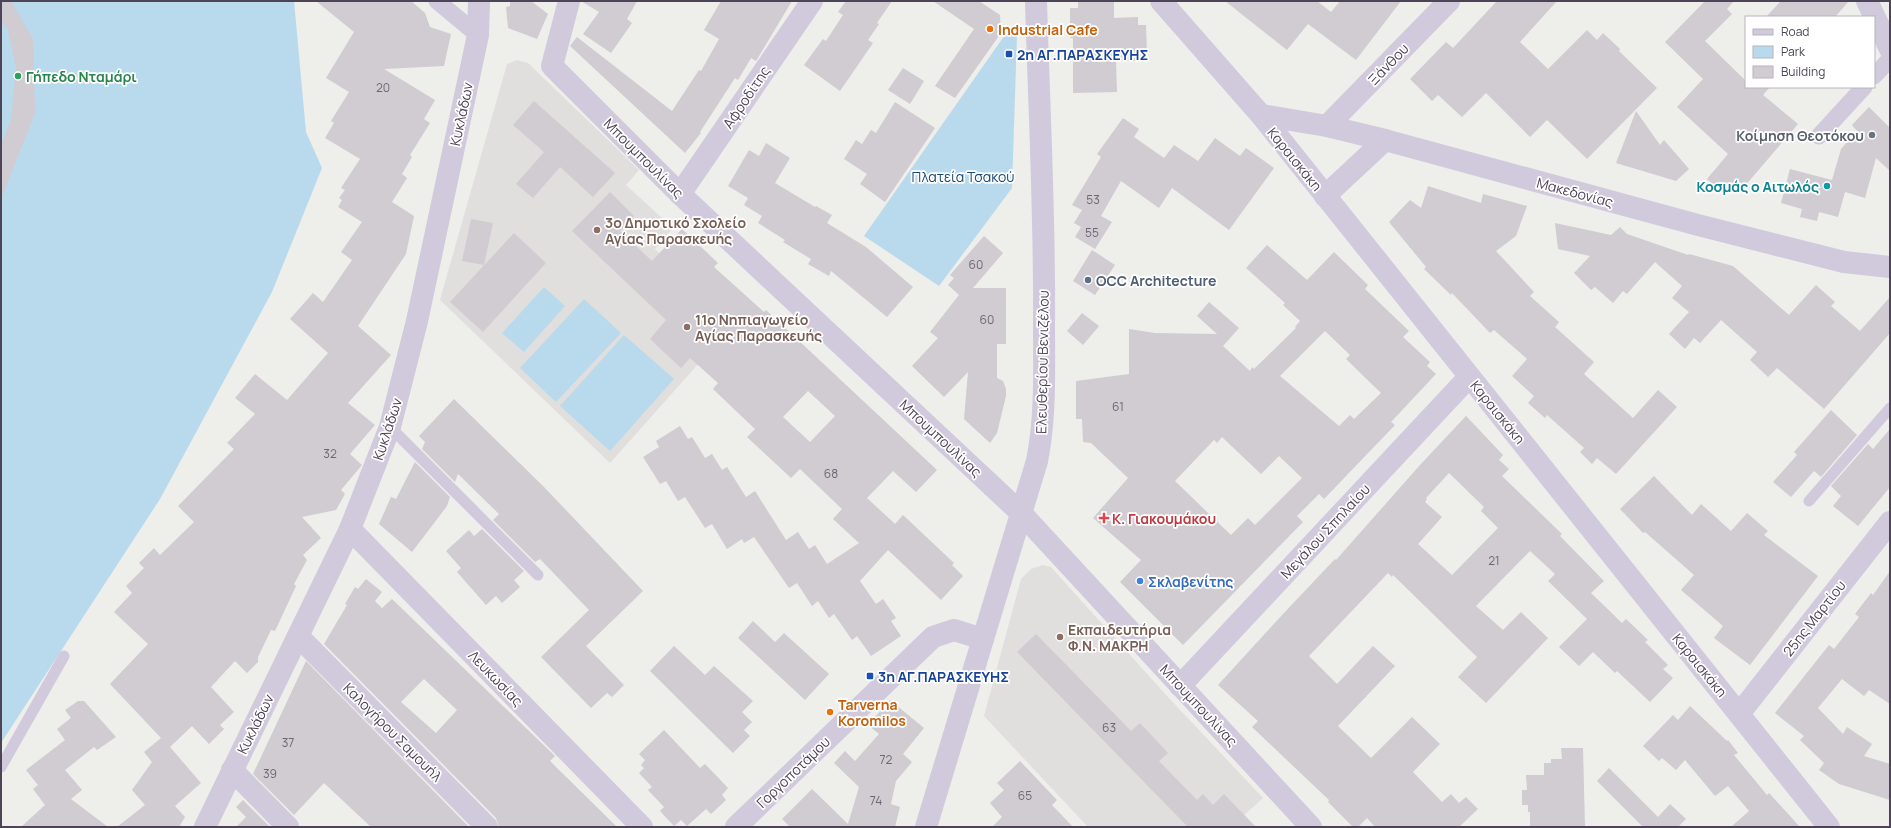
<svg xmlns="http://www.w3.org/2000/svg" width="1891" height="828" font-family="Manrope,sans-serif">
<style>
.education{fill:#e0dfdd}
.green{fill:#b9daec}
.building{fill:#d1cbd2;fill-rule:evenodd}
.lines{fill:none;stroke-linecap:round;stroke-linejoin:round}
.service{stroke:#d1c9dc;stroke-width:11}
.pedestrian{stroke:#d1c9dc;stroke-width:17}
.minor{stroke:#d1c9dc;stroke-width:22}
.tertiary{stroke:#d1c9dc;stroke-width:22}
.food-dot{fill:#e8710a;stroke:#fff;stroke-width:1.5}
.transit-dot{fill:#1a4fb4;stroke:#fff;stroke-width:1.5}
.leisure-dot{fill:#2e9e5b;stroke:#fff;stroke-width:1.5}
.worship-dot{fill:#6b7280;stroke:#fff;stroke-width:1.5}
.culture-dot{fill:#0f9aa8;stroke:#fff;stroke-width:1.5}
.education-dot{fill:#8d6e63;stroke:#fff;stroke-width:1.5}
.service-dot{fill:#5c6f8a;stroke:#fff;stroke-width:1.5}
.health-dot{fill:#e0444e;stroke:#fff;stroke-width:1.5}
.shop-dot{fill:#3f7fe0;stroke:#fff;stroke-width:1.5}
.labels{text-anchor:middle;dominant-baseline:central;stroke-width:3.5;stroke-linejoin:round;paint-order:stroke}
.number-label{font-size:12px;fill:#6e6676}
.food-label{font-size:14px;font-weight:bold;fill:#c56008;stroke:#fff;text-anchor:start}
.transit-label{font-size:14px;font-weight:bold;fill:#164399;stroke:#fff;text-anchor:start}
.street-label{font-size:14px;fill:#4d4458;stroke:#fff}
.leisure-label{font-size:14px;font-weight:bold;fill:#27864d;stroke:#fff;text-anchor:start}
.worship-label{font-size:14px;font-weight:bold;fill:#5b616d;stroke:#fff;text-anchor:end}
.park-label{font-size:14px;fill:#184976;stroke:#fff}
.culture-label{font-size:14px;font-weight:bold;fill:#0d838f;stroke:#fff;text-anchor:end}
.education-label{font-size:14px;font-weight:bold;fill:#785e54;stroke:#fff;text-anchor:start}
.service-label{font-size:14px;font-weight:bold;fill:#4e5e75;stroke:#fff;text-anchor:start}
.health-label{font-size:14px;font-weight:bold;fill:#be3a42;stroke:#fff;text-anchor:start}
.shop-label{font-size:14px;font-weight:bold;fill:#366cbe;stroke:#fff;text-anchor:start}
</style>
<rect width="100%" height="100%" fill="#eeeeeb"/>
<g class="education">
<path d="M517 60 528 63 639 170 626 185 673 228 655 249 733 325 610 463 440 300 507 64Z"/>
<path d="M1043 565 1051 567 1167 696 1263 798 1231 827H1088L984 716 1021 579 1031 569Z"/>
</g>
<g class="green">
<path d="M1 1H294L306 132 322 168 272 292 160 499 1 743Z"/>
<path d="M1013 31 1017 35 1012 188 939 286 864 236 1007 32Z"/>
<path d="M544 287 565 306 524 352 502 333Z"/>
<path d="M584 299 621 333 556 402 520 368Z"/>
<path d="M624 335 674 379 610 451 560 406Z"/>
</g>
<g class="building">
<path d="M1 1H11L33 39 35 113 2 196 1 145 11 120 16 68 8 30 1 20Z"/>
<path d="M316 1H411L425 13 430 27 451 34 444 66 384 69 435 100 424 119 430 123 410 155 412 157 402 174 407 178 392 202 414 216 406 254 358 326 391 355 348 403 375 425 350 454 362 465 341 490 345 494 336 510 302 517 321 538 303 555 307 560 294 584 296 586 275 631 271 630 258 657V662L247 673 235 661 211 687 234 712 220 725 224 729 209 744 192 726 170 747 201 783 175 806 185 817 179 827H117L145 805 132 790 152 762 144 752 161 738 110 684 148 644 114 612 132 593 126 586 144 568 139 563 154 548 160 555 194 522 178 506 234 449 227 443 255 414 235 398 255 374 287 400 328 353 290 319 313 293 323 302 352 260 341 252 362 222 338 207 342 200 339 198 345 190 341 188 360 159 325 138 334 123 331 121 349 92 326 78 354 32Z"/>
<path d="M510 1H531L548 14 537 39 508 28 506 7 510 6Z"/>
<path d="M581 1H637L627 19 632 23 611 53 583 34 599 12Z"/>
<path d="M721 1H792L756 61 751 58 738 80 735 78 700 132 701 133 685 153 570 46 577 37 672 111 699 70 701 71 719 39 704 30Z"/>
<path d="M846 1H892L877 23 879 24 868 40 873 43 840 91 804 65 823 39 826 41 843 15 838 12Z"/>
<path d="M933 1H979L1000 15 1001 33 955 98 935 86 974 29Z"/>
<path d="M1078 1H1114V18L1138 17V25H1146L1147 53 1138 54V61H1116L1117 92 1073 93V38H1070V8H1078Z"/>
<path d="M1225 1H1317L1331 12 1340 1H1401L1356 60 1308 24 1287 50Z"/>
<path d="M1497 1H1557L1520 42 1548 69 1587 30 1597 40 1603 33 1620 49 1619 51 1657 88 1587 159 1547 120 1530 137 1486 93 1462 117 1438 95 1432 101 1410 79 1446 42 1453 48Z"/>
<path d="M1705 1H1734L1727 9 1732 14 1705 41 1746 81V87H1770L1763 95 1798 124 1738 194 1718 190 1707 179 1728 154 1677 107 1703 79 1665 42Z"/>
<path d="M1781 1H1849L1835 17H1766Z"/>
<path d="M903 68 924 81 910 104 888 90Z"/>
<path d="M534 101 615 173 593 197 560 167 533 198 516 184 544 152 513 125Z"/>
<path d="M895 102 935 128 885 202 860 184 867 174 844 159 856 140 862 144 871 130 876 133Z"/>
<path d="M1869 107 1890 128V171L1876 158 1865 198 1845 192 1838 217 1819 212 1817 221 1800 217 1802 209 1781 203 1790 169 1832 180 1841 149 1857 131 1852 125Z"/>
<path d="M1636 111 1660 145 1664 140 1689 169 1676 181 1616 163Z"/>
<path d="M1123 118 1139 129 1134 137 1164 158 1174 145 1198 161 1215 138 1240 156 1246 148 1274 168 1229 230 1172 188 1159 208 1121 181 1101 216 1112 222 1095 249 1075 237 1081 227 1074 223 1082 210 1072 205 1101 157 1097 154Z"/>
<path d="M766 143 790 158 775 183 815 207 816 206 832 215 827 223 866 247 913 287 887 317 831 271 829 276 808 264 811 259 783 242 785 240 758 223 762 216 744 205 748 198 728 186 749 150 759 156Z"/>
<path d="M1428 186 1481 203 1483 194 1527 206 1516 236 1496 251 1534 292 1530 296 1559 322 1555 327 1594 362 1584 374 1633 418 1658 390 1677 407 1616 474 1597 458 1592 464 1580 452 1584 448 1547 415 1545 418 1528 403 1534 396 1512 376 1527 359 1494 330 1490 333 1452 293 1451 295 1424 269 1426 267 1389 222 1410 200 1421 208Z"/>
<path d="M610 192 634 216 620 231 652 261 682 229 718 263 714 267 764 312 766 310 937 470 916 492 893 471 867 498 895 524 903 515 954 563 952 565 963 576 941 600 888 550 860 581 876 604 883 599 896 618 891 621 901 636 871 656 857 636 852 640 834 614 829 618 818 601 812 606 797 583 789 588 754 537 744 543 742 539 727 549 712 524 705 528 685 497 678 501 666 481 660 484 643 457 659 447 656 441 680 426 688 439 692 437 705 458 712 454 722 470 727 467 746 497 755 491 786 540 798 532 809 549 815 545 827 564 859 543 833 519 842 509 800 469 791 478 747 437 755 429 713 389 718 383 690 358 681 368 650 339 666 320 572 231ZM808 391 835 416 810 442 783 417Z"/>
<path d="M471 219 493 223 484 265 462 261Z"/>
<path d="M1555 223 1611 235 1620 227 1627 234 1688 255 1689 254 1733 266 1789 315 1816 285 1835 302 1831 306 1860 331 1890 297V333L1824 409 1777 368 1768 377 1750 360 1757 352 1721 320 1700 343 1694 338 1685 349 1669 334 1689 312 1672 298 1682 286 1655 262 1627 294 1623 291 1613 303 1595 287 1591 290 1574 273 1590 256 1558 249Z"/>
<path d="M514 233 546 263 483 332 450 302Z"/>
<path d="M984 236 1003 253 973 288H1006V344H997V378L1003 381 1006 389V396L997 433 990 443 964 419 968 372 944 397 912 366 938 338 930 332 959 295 948 285 954 278 950 275Z"/>
<path d="M1267 245 1307 280 1334 252 1368 285 1365 289 1409 331 1403 337 1430 362 1427 366 1436 374 1391 422 1395 425 1324 499 1319 494 1297 516 1303 522 1183 645 1120 582 1141 560 1093 518 1128 478 1091 443 1083 442 1082 419H1076V381L1129 374V329L1155 333 1217 334 1197 316 1209 302 1239 328 1223 346 1250 371 1252 367 1254 369 1296 328 1295 327 1300 321 1283 305 1285 303 1246 268ZM1325 331 1350 355 1346 359 1381 393 1354 419 1350 415 1339 426 1280 376ZM1222 437 1261 474 1279 456 1302 478 1255 525 1248 518 1231 535 1175 481 1214 440 1217 443Z"/>
<path d="M1092 250 1115 265 1095 295 1073 281Z"/>
<path d="M1082 313 1099 326 1083 345 1067 331Z"/>
<path d="M454 399 544 487 643 591 586 646 624 685 612 697 607 693 591 708 541 657 589 610 540 559 535 562 493 520 499 514 458 474 455 482 422 449 425 442 419 436Z"/>
<path d="M1831 410 1857 435 1821 477 1814 471 1791 497 1773 482 1797 455 1794 452Z"/>
<path d="M1466 416 1503 455 1499 460 1509 469 1502 476 1562 534 1560 536 1604 581 1591 593 1622 623 1626 619 1648 640 1645 642 1668 665 1663 669 1673 678 1650 702 1617 671 1615 673 1593 652 1579 666 1559 647 1587 619 1548 581 1555 574 1530 551 1476 606 1503 630 1521 612 1548 638 1486 703 1458 677 1477 657 1393 575 1392 577 1388 573 1309 656 1337 684 1373 646 1395 666 1338 726 1371 758 1412 717 1440 744 1413 772 1442 802 1451 794 1459 803 1466 797 1478 809 1459 827H1375L1367 818 1358 827H1353L1328 802 1329 800 1252 727 1258 721 1218 685 1283 614 1335 559 1336 560 1420 465ZM1449 473 1484 507 1481 511 1498 528 1452 575 1418 544 1442 517 1425 502 1427 499 1426 498Z"/>
<path d="M1890 429V487L1858 526 1833 506 1841 496 1831 486 1868 444 1873 449Z"/>
<path d="M415 462 450 497 447 506 412 552 379 524 391 497 396 499Z"/>
<path d="M1654 476 1692 515 1701 504 1731 531 1747 513 1768 531 1764 535 1818 576 1750 665 1714 638 1723 626 1681 590 1694 575 1645 532 1643 533 1620 509Z"/>
<path d="M482 529 524 571 514 580 520 587 502 603 496 596 486 605 457 572 461 568 446 551 469 530 474 536Z"/>
<path d="M1890 571V704L1869 690 1864 696 1842 679 1818 708 1843 734 1847 727 1872 744 1864 756 1890 764V800L1839 784 1819 770 1824 763 1800 740 1804 736 1775 713 1829 645 1834 649 1859 617 1855 614 1871 593 1873 595Z"/>
<path d="M366 579 382 592 375 601 382 608 392 599 555 756 550 761 617 827H499L496 818 324 644 347 605 345 604 355 587 358 589ZM424 679 457 710 436 733 401 702Z"/>
<path d="M753 621 775 642 784 633 829 674 805 700 738 638Z"/>
<path d="M1036 634 1131 731 1140 723 1168 753 1159 761 1197 800 1203 794 1213 805 1224 794 1256 827H1188L1017 652Z"/>
<path d="M674 646 705 675 714 666 753 701 742 712 752 722 744 730 750 736 733 753 650 671Z"/>
<path d="M306 661 469 827H371L324 783 294 815 253 774Z"/>
<path d="M890 700 924 728 903 754 912 762 896 781 891 804 900 807 895 827H790L782 819 812 789 848 824 859 787 834 763 845 751 855 761 879 734 868 725Z"/>
<path d="M78 701H84L116 737 97 750 94 747 65 770 82 790 71 799 108 827H21L45 805 33 789 38 785 26 770 65 740 57 729 71 718 65 710Z"/>
<path d="M1690 706 1727 741 1728 740 1738 753 1734 755 1767 795 1769 793 1800 827H1731L1749 811 1728 786 1715 796 1685 760 1676 770 1662 758 1659 761 1643 746 1673 715 1678 720Z"/>
<path d="M664 730 700 768 705 764 728 788 722 795 726 800 711 814 706 809 687 826 681 820 674 826 660 811 664 807 648 790 652 787 639 773 644 768 641 765 645 760 639 754Z"/>
<path d="M1561 748H1583L1585 827H1530V812H1528V805H1522V790H1527L1526 775H1544V763H1551V759H1562Z"/>
<path d="M1020 761 1057 800 1052 805 1073 827H992L1002 817 990 803 1004 790 997 783Z"/>
<path d="M1609 768 1658 817 1670 804 1686 819 1678 827H1643L1597 781Z"/>
<path d="M243 800 270 827H236L246 817 236 807Z"/>
</g>
<g class="lines">
<g class="service">
<path d="M390 427 538 575"/>
<path d="M1809 501 1890 408"/>
<path d="M1 767 64 656"/>
</g>
<g class="pedestrian">
<path d="M437 1 478 35"/>
<path d="M1874 76 1890 59"/>
<path d="M1819 136 1864 87"/>
</g>
<g class="minor">
<path d="M569 1 552 66 680 194 1021 513 1311 827"/>
<path d="M1867 1 1890 49"/>
<path d="M1261 115 1829 827"/>
<path d="M1327 126 1449 1"/>
<path d="M680 194 812 1"/>
<path d="M1325 196 1385 140"/>
<path d="M350 529 642 827"/>
<path d="M298 636 487 827"/>
<path d="M1180 686 1469 377"/>
<path d="M1739 714 1890 522"/>
<path d="M232 770 288 827"/>
<path d="M205 827 350 529 390 427 417 321 478 35 479 1"/>
<path d="M736 827 933 637 954 630 983 639"/>
</g>
<g class="tertiary">
<path d="M1161 1 1261 115 1327 126 1385 140 1698 225 1844 262 1890 267"/>
<path d="M926 827 1037 461C1046 416 1044 369 1044 322 1045 215 1039 108 1036 1"/>
</g>
</g>
<g class="food-dot">
<circle cx="990" cy="29" r="4"/>
<circle cx="830" cy="712" r="4"/>
</g>
<g class="transit-dot">
<rect x="1005" y="50" width="8" height="8" rx="2"/>
<rect x="866" y="672" width="8" height="8" rx="2"/>
</g>
<circle class="leisure-dot" cx="18" cy="76" r="4"/>
<circle class="worship-dot" cx="1872" cy="135" r="4"/>
<circle class="culture-dot" cx="1827" cy="186" r="4"/>
<g class="education-dot">
<circle cx="597" cy="230" r="4"/>
<circle cx="687" cy="327" r="4"/>
<circle cx="1060" cy="637" r="4"/>
</g>
<circle class="service-dot" cx="1088" cy="280" r="4"/>
<path class="health-dot" d="M1102 512h4v4h4v4h-4v4h-4v-4h-4v-4h4z"/>
<circle class="shop-dot" cx="1140" cy="581" r="4"/>
<g class="labels">
<g class="number-label">
<text x="383" y="87">20</text>
<text x="1093" y="199">53</text>
<text x="1092" y="232">55</text>
<text x="976" y="264">60</text>
<text x="987" y="319">60</text>
<text x="1118" y="406">61</text>
<text x="330" y="453">32</text>
<text x="831" y="473">68</text>
<text x="1494" y="560">21</text>
<text x="1109" y="727">63</text>
<text x="288" y="742">37</text>
<text x="886" y="759">72</text>
<text x="270" y="773">39</text>
<text x="1025" y="795">65</text>
<text x="876" y="800">74</text>
</g>
<g class="food-label">
<text x="998" y="29">Industrial Cafe</text>
<text x="838" y="704">Tarverna<tspan x="838" dy="16">Koromilos</tspan></text>
</g>
<g class="transit-label">
<text x="1017" y="54">2η ΑΓ.ΠΑΡΑΣΚΕΥΗΣ</text>
<text x="878" y="676">3η ΑΓ.ΠΑΡΑΣΚΕΥΗΣ</text>
</g>
<g class="street-label">
<text transform="translate(1388 64) rotate(-46)">Ξάνθου</text>
<text transform="translate(746 97) rotate(-56)">Αφροδίτης</text>
<text transform="translate(461 114) rotate(-78)">Κυκλάδων</text>
<text transform="translate(644 158) rotate(45)">Μπουμπουλίνας</text>
<text transform="translate(1295 159) rotate(51)">Καραισκάκη</text>
<text transform="translate(1575 192) rotate(15)">Μακεδονίας</text>
<text transform="translate(1042 362) rotate(-89)">Ελευθερίου Βενιζέλου</text>
<text transform="translate(1498 412) rotate(51)">Καραισκάκη</text>
<text transform="translate(387 429) rotate(-72)">Κυκλάδων</text>
<text transform="translate(941 438) rotate(43)">Μπουμπουλίνας</text>
<text transform="translate(1325 531) rotate(-47)">Μεγάλου Σπηλαίου</text>
<text transform="translate(1814 618) rotate(-52)">25ης Μαρτίου</text>
<text transform="translate(1700 665) rotate(51)">Καραισκάκη</text>
<text transform="translate(496 678) rotate(46)">Λευκωσίας</text>
<text transform="translate(1199 705) rotate(47)">Μπουμπουλίνας</text>
<text transform="translate(255 724) rotate(-64)">Κυκλάδων</text>
<text transform="translate(393 732) rotate(45)">Καλογήρου Σαμουήλ</text>
<text transform="translate(793 772) rotate(-44)">Γοργοποτάμου</text>
</g>
<g class="leisure-label">
<text x="26" y="76">Γήπεδο Νταμάρι</text>
</g>
<g class="worship-label">
<text x="1864" y="135">Κοίμηση Θεοτόκου</text>
</g>
<g class="park-label">
<text x="963" y="176">Πλατεία Τσακού</text>
</g>
<g class="culture-label">
<text x="1819" y="186">Κοσμάς ο Αιτωλός</text>
</g>
<g class="education-label">
<text x="605" y="222">3ο Δημοτικό Σχολείο<tspan x="605" dy="16">Αγίας Παρασκευής</tspan></text>
<text x="695" y="319">11ο Νηπιαγωγείο<tspan x="695" dy="16">Αγίας Παρασκευής</tspan></text>
<text x="1068" y="629">Εκπαιδευτήρια<tspan x="1068" dy="16">Φ.Ν. ΜΑΚΡΗ</tspan></text>
</g>
<g class="service-label">
<text x="1096" y="280">OCC Architecture</text>
</g>
<g class="health-label">
<text x="1112" y="518">Κ. Γιακουμάκου</text>
</g>
<g class="shop-label">
<text x="1148" y="581">Σκλαβενίτης</text>
</g>
</g>
<rect width="1891" height="828" fill="none" stroke="#4d4458" stroke-width="4"/>
<rect x="1745" y="16" width="130" height="72" fill="#ffffff" stroke="#b8b4bc"/>
<rect x="1753" y="29" width="20" height="6" fill="#d1c9dc" stroke="#b8b4bc"/>
<text x="1781" y="36" font-size="12" fill="#4d4458">Road</text>
<rect x="1753" y="46" width="20" height="12" fill="#b9daec" stroke="#b8b4bc"/>
<text x="1781" y="56" font-size="12" fill="#4d4458">Park</text>
<rect x="1753" y="66" width="20" height="12" fill="#d1cbd2" stroke="#b8b4bc"/>
<text x="1781" y="76" font-size="12" fill="#4d4458">Building</text>
</svg>
